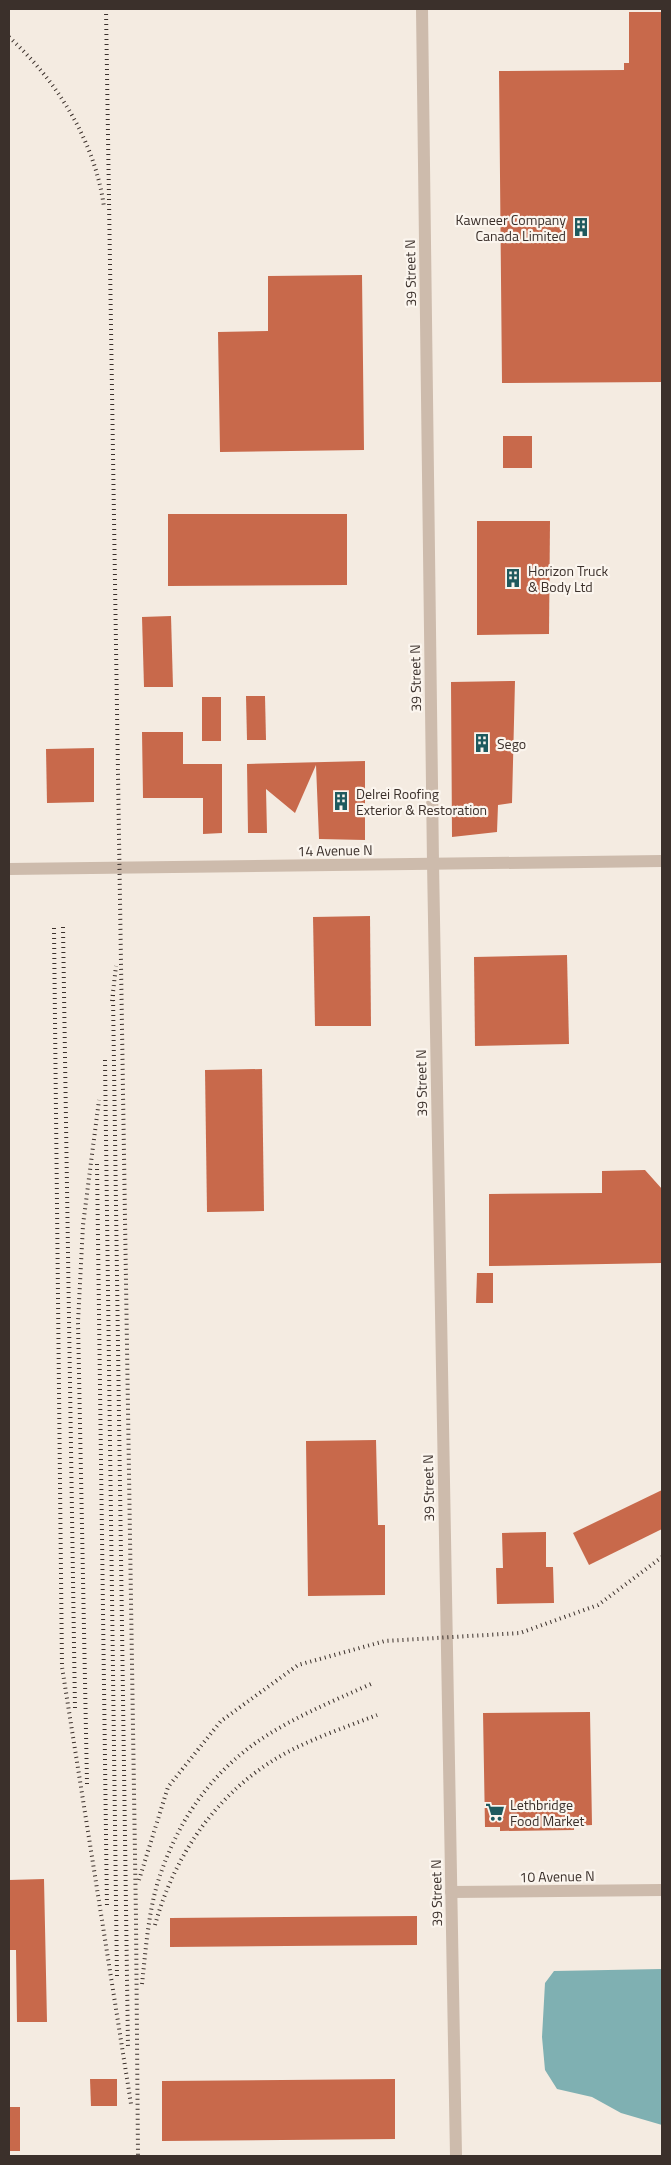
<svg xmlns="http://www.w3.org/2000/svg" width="671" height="2165" font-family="'Titillium Web',sans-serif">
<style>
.water{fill:#7fb0b2}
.building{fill:#c8694b}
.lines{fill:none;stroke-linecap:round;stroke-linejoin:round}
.street{stroke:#cdbbac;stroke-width:12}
.rail{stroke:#3b302b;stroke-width:4;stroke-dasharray:1 4;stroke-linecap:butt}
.labels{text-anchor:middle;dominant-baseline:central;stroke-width:4.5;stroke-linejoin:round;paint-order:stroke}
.poi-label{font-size:14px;fill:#3b302b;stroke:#fbf5ee;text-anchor:start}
.street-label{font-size:14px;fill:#3b302b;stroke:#fbf5ee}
</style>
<rect width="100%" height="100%" fill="#f4ebe1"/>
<path class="water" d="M662 1969V2125L621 2113 592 2097 557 2089 545 2070 542 2037 545 1983 554 1971Z"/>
<g class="building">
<path d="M629 12H662V382L502 383 499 71 624 70V63H629Z"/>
<path d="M362 275 364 450 220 452 218 332 268 331V276Z"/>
<rect x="503" y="436" width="29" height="32"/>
<path d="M168 514H347V585L168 586Z"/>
<path d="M477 521H550L549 634 477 635Z"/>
<path d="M171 616 173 687H144L142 617Z"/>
<path d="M515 681 512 803 498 805 497 832 452 837 451 682Z"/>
<path d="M246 696H265L266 740H247Z"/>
<rect x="202" y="697" width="19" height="44"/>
<path d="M142 732H183V764H222V833L203 834V798H143Z"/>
<path d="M94 748V802L47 803 46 749Z"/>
<path d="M365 761V840L319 839 316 765 295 813 266 789 267 833H248L247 764Z"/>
<path d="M370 916 371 1026H315L313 917Z"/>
<path d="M567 955 569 1044 475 1046 474 957Z"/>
<path d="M262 1069 264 1211 207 1212 205 1070Z"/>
<path d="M645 1170 662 1189V1263L489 1266V1194L602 1193V1171Z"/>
<path d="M477 1273H493V1303H476Z"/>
<path d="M376 1440 378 1525H385V1595L308 1596 306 1441Z"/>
<path d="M662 1490V1529L589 1565 573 1533Z"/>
<path d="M546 1532V1567H553L554 1603 497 1604 496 1568H503L502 1533Z"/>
<path d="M590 1712 592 1825 574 1826V1830L500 1831V1827H485L483 1713Z"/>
<path d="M44 1879 47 2022H17L16 1950H9V1880Z"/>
<path d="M417 1916V1945L170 1947V1918Z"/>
<path d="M90 2079H117V2106H91Z"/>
<path d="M395 2079V2139L162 2141V2081Z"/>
<rect x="9" y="2107" width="11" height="44"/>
</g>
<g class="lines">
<g class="street">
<path d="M422 9 433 863 456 2156"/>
<path d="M9 869 662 861"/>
<path d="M451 1892 662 1890"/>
</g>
<g class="rail">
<path d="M106 9 136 1920 138 2156"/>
<path d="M9 37C57 81 95 141 104 207"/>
<path d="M63 927 75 1710"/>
<path d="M54 928 62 1667 131 2104"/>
<path d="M113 995 128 2048"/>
<path d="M112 1001 116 966"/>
<path d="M105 1060 117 1978"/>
<path d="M97 1164 107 1909"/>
<path d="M87 1784 78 1322 83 1225 99 1100"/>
<path d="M139 1880 168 1787 221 1721 298 1665 385 1641 520 1633 598 1605 662 1557"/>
<path d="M155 1925C173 1860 211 1801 269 1763 301 1742 341 1729 377 1715"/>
<path d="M142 1984C145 1957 147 1929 153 1901 158 1876 169 1850 181 1827 228 1744 288 1721 371 1684"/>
</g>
</g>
<defs>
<g id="building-bare" transform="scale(1.5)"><path d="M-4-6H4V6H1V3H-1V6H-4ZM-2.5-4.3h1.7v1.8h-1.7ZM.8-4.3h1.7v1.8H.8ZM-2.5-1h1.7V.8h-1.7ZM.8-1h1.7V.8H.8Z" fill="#1f5a5e" stroke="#fbf5ee" stroke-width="2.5" paint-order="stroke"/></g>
<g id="supermarket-bare" transform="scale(1.5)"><path d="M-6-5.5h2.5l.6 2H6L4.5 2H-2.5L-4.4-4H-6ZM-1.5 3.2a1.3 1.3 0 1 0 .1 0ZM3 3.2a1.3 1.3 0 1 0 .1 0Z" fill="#1f5a5e" stroke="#fbf5ee" stroke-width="2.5" paint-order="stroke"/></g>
</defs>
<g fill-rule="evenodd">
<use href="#building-bare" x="581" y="227"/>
<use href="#building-bare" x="513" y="578"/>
<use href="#building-bare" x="482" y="743"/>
<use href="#building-bare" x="341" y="801"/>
<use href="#supermarket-bare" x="495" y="1812"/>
</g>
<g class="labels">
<g class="poi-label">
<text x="566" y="219" text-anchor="end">Kawneer Company<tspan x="566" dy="16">Canada Limited</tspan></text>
<text x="528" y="570">Horizon Truck<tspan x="528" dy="16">&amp; Body Ltd</tspan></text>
<text x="497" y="743">Sego</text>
<text x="356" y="793">Delrei Roofing<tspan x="356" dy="16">Exterior &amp; Restoration</tspan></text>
<text x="510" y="1804">Lethbridge<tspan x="510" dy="16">Food Market</tspan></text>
</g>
<g class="street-label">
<text transform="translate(410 273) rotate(-91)">39 Street N</text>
<text transform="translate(415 678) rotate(-91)">39 Street N</text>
<text transform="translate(335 850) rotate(-1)">14 Avenue N</text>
<text transform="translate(421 1083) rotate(-91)">39 Street N</text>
<text transform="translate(428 1488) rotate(-91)">39 Street N</text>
<text transform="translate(557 1876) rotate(-1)">10 Avenue N</text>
<text transform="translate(436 1893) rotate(-91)">39 Street N</text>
</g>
</g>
<rect width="671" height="2165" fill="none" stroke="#3b302b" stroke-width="20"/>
</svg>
